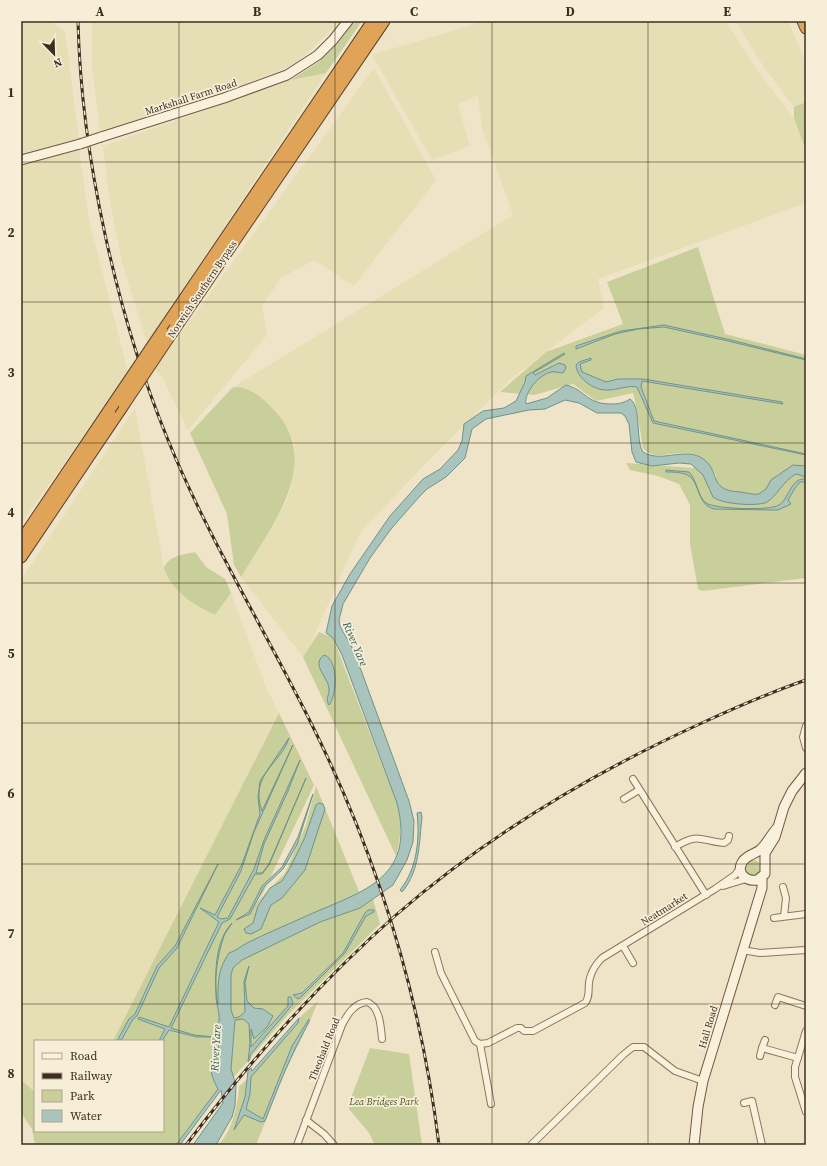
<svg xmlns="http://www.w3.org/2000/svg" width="827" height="1166" font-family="'Source Serif 4',serif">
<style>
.farmland{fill:#e6deb5}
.green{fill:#c9cf9b}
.water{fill:#a9c4bc;stroke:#6f938a}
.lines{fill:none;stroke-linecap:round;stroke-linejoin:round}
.street-casing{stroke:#8d765c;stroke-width:8}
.secondary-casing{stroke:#6f573f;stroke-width:11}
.highway-casing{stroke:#5b4430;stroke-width:13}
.street{stroke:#faf1dc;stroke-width:6}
.secondary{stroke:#faf1dc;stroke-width:9}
.highway{stroke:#e0a458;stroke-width:11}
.rail-casing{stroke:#3d2e20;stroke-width:3}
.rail{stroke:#f7eed8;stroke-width:1.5;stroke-dasharray:4.5;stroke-linecap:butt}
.secondary-bridge-casing{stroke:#6f573f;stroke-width:11;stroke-linecap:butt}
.highway-bridge-casing{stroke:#5b4430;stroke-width:13;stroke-linecap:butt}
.secondary-bridge{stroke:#faf1dc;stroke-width:9}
.highway-bridge{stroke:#e0a458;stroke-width:11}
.grid{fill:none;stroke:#3d2e20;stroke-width:1;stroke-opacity:0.55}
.labels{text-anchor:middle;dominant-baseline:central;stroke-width:3.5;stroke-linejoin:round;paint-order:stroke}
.street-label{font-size:10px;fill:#3d2e20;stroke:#f7eed8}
.park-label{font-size:10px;font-style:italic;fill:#4d5a26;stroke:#f7eed8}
.water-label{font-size:11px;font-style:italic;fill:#2f5d5a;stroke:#f7eed8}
.neatline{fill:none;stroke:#3d2e20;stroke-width:1.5}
.grid-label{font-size:13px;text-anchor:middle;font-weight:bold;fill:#3d2e20}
</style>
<rect width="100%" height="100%" fill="#f0e4c8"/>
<g class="farmland">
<path d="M21 21H50L65 32 79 139 21 155Z"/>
<path d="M92 21H341L295 64 226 92 100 131 92 67Z"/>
<path d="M485 21H726L757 70 794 118 806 151V203L598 279 604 308 511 379 426 463 360 533 304 658 241 577 287 500 293 478 295 446 288 429 269 405 232 388 513 215 482 128 478 95 458 104 470 146 432 160 372 55Z"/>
<path d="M735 21H788L806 63V102L794 107 764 67Z"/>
<path d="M374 68 436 180 354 286 314 260 281 278 262 306 267 335 188 430 162 377 155 369Z"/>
<path d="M326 73 147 343 122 262 110 202 103 146 291 80Z"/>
<path d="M79 149 89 220 128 372 21 524V163Z"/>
<path d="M135 408 164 568 168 577 180 593 215 615 231 593 266 687 279 713 199 884 115 1041H35V1092L21 1080V580Z"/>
</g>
<g class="green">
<path d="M355 21H362L326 73 291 80 320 61 339 42Z"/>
<path d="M806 102V151L794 118V107Z"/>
<path d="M698 247 725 334 806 355V578L702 591 698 589 690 544V505L679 484 658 476 630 470 626 463 694 468 717 477C692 430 661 470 643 448L637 410 633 393 596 401 573 384 534 395 500 392 546 352 623 324 607 282Z"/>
<path d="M238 387C253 389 265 400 275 411 324 464 269 529 241 577L234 565 227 514 190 433 232 388Z"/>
<path d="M195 552 206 567 225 579 231 593 215 615C194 605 172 592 164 568 168 556 184 554 195 552Z"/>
<path d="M319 632 333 638 397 803C402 822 401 837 396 856L303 657Z"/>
<path d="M279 713 314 785 263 893 241 922 258 901 285 873 306 825 316 786 360 894 247 943 235 951 218 989 220 1017 217 1053 212 1074 218 1089 176 1145H35L32 1129 21 1113V1080L35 1092V1131H163V1041H113Z"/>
<circle cx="753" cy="868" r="8"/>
<path d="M373 899 380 924 288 1015 233 1078 231 1069 235 1024 231 1010V975L233 968 240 961 276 942 320 922 360 908Z"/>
<path d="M318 1001 310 1021 285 1072 256 1145H218C232 1132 238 1105 239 1086L250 1077 299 1020V1018Z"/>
<path d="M370 1048 409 1054 422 1145H375L369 1133 349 1109V1103Z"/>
</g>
<g class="water">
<path d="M664 325 731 340 806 359V360L728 341 664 327 638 329 615 334 576 349V346L621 331Z"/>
<path d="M564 353 565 354 533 373 535 375 559 363 565 365 566 368 563 373C559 373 555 371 551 372 539 375 524 392 526 404L547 398 566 385C586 390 586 404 611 404 618 404 624 403 630 399 642 407 635 440 643 452 660 463 683 448 700 457 723 469 705 491 741 492 747 493 753 495 759 494L766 489 771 480 793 465 806 466V477L796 474C783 481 777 496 767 502 757 507 721 504 713 497L703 475 691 464 679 463 652 466 636 462 632 452 629 424 625 416 621 413H597L579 403 565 400 545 409 529 410 486 419 472 429 465 458 446 477 427 489 419 497 391 529 370 558 343 604 339 620 340 626 354 651 409 801 414 821 413 842 407 860 393 885 360 908 320 922 242 960 233 968 231 975V1010L234 1018 239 1017 245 1012 244 981 249 966 245 983 247 1001 254 1008 263 1009 273 1016 267 1027 254 1039 251 1029V1047L288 1006V997H291L293 1004 250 1055V1059L248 1062 250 1043 249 1024 243 1019 235 1020 231 1069 236 1085 235 1106 232 1117 216 1145H193L223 1103 221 1090 180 1145H176L218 1089C214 1081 209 1072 212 1063 213 1059 217 1056 218 1052 219 1042 219 1031 219 1021 220 1012 216 1004 216 996 215 972 215 941 232 923 230 927 226 931 224 936 217 956 213 983 218 1004 218 984 217 971 229 953 236 951 241 946 247 943 265 934 284 926 302 918 358 892 417 882 397 803L342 655 333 638 326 633 332 606 350 574 390 516 423 479 440 469 458 450 462 441 464 424 483 411 504 408 516 401 525 382 526 376Z"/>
<path d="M591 358V360L580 364 582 372 606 382 618 379H643L782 402 783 404 642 381 641 387 654 421 806 454V455L653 423 637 387C627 385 618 390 608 390 595 391 577 379 576 365L579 362Z"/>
<path d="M666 470 689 472C697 480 698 497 706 503 714 509 770 511 779 505 789 499 791 477 806 479V482H800L795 488 788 500 791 504 778 510H769L714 509C695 504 701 479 685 474 679 472 672 472 666 472Z"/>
<path d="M324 655C339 660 337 695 329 705 325 698 329 697 329 690 330 679 310 665 324 655Z"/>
<path d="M289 738C281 764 249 774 262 811L293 745 254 832 241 871 217 917 221 919 228 918 254 869 264 840 300 760 288 791 264 844 256 873H262L269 864 306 778 269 865 262 874H255L230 919 222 923 171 1028 194 1035 214 1037H197L169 1030 162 1041H159L165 1029 138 1019 139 1017 169 1027 219 922 200 908 215 915 242 864 260 814 258 797 260 781Z"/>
<path d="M313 794 297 845 283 869 264 887 250 914 236 920 249 912 262 886 282 867 298 837Z"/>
<path d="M319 803 323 804 325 809 305 870 282 898 271 905 261 929 251 934 246 933 244 929 253 923 258 906 270 888 282 881 290 868 305 837 316 805Z"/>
<path d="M421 812 422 817C419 843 420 871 402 892L400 890C417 869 420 839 417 813Z"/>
<path d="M218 864 177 948 159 968 137 1016 133 1019 122 1039 117 1041 129 1019 135 1014 157 966 175 946Z"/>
<path d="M368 910H374V912L366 916 345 953 300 998 298 999 293 995 302 993 343 953 365 913Z"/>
<path d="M299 1018 298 1023 251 1077 250 1094 246 1109 263 1119 292 1046 309 1019V1022C291 1054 278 1087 265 1121L261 1122 244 1115 234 1130 245 1097 248 1071 251 1068 252 1071Z"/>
</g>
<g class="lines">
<g class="street-casing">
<g id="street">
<path d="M806 726 803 737 806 748"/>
<path d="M633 779 706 895"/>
<path d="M624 799 639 790"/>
<path d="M675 847C699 832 700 841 724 843L728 840 729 836"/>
<path d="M723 886 746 879"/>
<path d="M783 887 786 898 784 916"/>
<path d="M774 918 806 914"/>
<path d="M623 946 633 963"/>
<path d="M742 950 760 953 806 950"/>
<path d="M435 952 441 973 475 1041 480 1044 491 1104"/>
<path d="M775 1005 778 997 806 1006"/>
<path d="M806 1031 795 1067V1077L806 1112"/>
<path d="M480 1044 488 1043 517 1028H521L524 1031H533L585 1003C591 996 587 987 590 978 592 970 596 964 602 958L715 889 735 875 740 868"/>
<path d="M762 1048 765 1040"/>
<path d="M760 1056 762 1048 798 1058"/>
<path d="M744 1103 752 1101 762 1145"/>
<path d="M306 1120 324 1134 334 1145"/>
<path d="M297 1145 342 1025C347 1015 354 1003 367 1002 380 1006 381 1028 382 1039"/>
<path d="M531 1145 623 1055 633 1047H644L675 1071 703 1081"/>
</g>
</g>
<g class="secondary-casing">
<g id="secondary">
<path d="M101 137 224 98 287 75 318 55 333 40 348 21"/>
<path d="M21 160 80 144"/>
<path d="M777 828C771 835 767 843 761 849 756 854 747 855 743 861 735 872 746 882 757 880L765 874V853L775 837 784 807 792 791 806 773"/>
<path d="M694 1145 698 1107 703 1081 762 888V878"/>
</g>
</g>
<g class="highway-casing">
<g id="highway">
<path d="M803 21 806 28"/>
<path d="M175 328 384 21"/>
<path d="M162 332 373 21"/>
<path d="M21 541 110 409"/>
<path d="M21 557 124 404"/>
</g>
</g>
<use href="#street" class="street"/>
<use href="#secondary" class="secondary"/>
<use href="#highway" class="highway"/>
<g class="rail-casing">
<g id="rail">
<path d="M78 21C81 155 117 316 168 440 208 538 264 628 311 723 377 855 421 999 439 1145"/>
<path d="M186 1145C249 1062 318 984 396 915 488 835 594 772 704 722 737 707 771 692 806 680"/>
</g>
</g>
<use href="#rail" class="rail"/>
<g class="secondary-bridge-casing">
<path id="secondary-bridge" d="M80 144 101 137"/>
</g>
<g class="highway-bridge-casing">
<g id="highway-bridge">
<path d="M124 404 175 328"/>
<path d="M110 409 162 332"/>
</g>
</g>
<use href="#secondary-bridge" class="secondary-bridge"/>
<use href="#highway-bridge" class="highway-bridge"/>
</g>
<path class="grid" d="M179 21V1145M335 21V1145M492 21V1145M648 21V1145M21 162H806M21 302H806M21 443H806M21 583H806M21 723H806M21 864H806M21 1004H806"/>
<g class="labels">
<g class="street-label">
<text transform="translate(191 97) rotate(-18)">Markshall Farm Road</text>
<text transform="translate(202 289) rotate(-56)">Norwich Southern Bypass</text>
<text transform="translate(664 909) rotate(-32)">Neatmarket</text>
<text transform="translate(708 1027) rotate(-73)">Hall Road</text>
<text transform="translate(324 1049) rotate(-68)">Theobald Road</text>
</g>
<g class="park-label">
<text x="384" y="1101">Lea Bridges Park</text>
</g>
<g class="water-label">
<text transform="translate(355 644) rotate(67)">River Yare</text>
<text transform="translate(216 1048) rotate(-87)">River Yare</text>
</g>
</g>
<rect width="827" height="1166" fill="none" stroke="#f7eed8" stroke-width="44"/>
<rect x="34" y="1040" width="130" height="92" fill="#f7eed8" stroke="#ada18e"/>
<rect x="42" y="1053" width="20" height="6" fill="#faf1dc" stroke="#ada18e"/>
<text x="70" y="1060" font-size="12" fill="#3d2e20">Road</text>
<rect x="42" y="1073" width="20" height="6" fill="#3d2e20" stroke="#ada18e"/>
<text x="70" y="1080" font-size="12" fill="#3d2e20">Railway</text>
<rect x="42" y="1090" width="20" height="12" fill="#c9cf9b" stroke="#ada18e"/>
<text x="70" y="1100" font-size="12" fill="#3d2e20">Park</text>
<rect x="42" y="1110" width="20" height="12" fill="#a9c4bc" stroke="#ada18e"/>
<text x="70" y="1120" font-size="12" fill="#3d2e20">Water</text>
<g transform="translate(54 54) rotate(157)" stroke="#f7eed8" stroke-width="3" paint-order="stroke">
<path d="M0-3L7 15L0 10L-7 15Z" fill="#3d2e20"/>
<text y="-6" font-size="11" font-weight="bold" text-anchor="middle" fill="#3d2e20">N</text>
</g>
<rect x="22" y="22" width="783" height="1122" class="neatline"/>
<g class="grid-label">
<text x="100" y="16">A</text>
<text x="257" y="16">B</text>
<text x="414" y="16">C</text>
<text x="570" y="16">D</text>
<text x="727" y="16">E</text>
<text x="11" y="97">1</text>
<text x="11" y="237">2</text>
<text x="11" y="377">3</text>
<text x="11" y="517">4</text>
<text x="11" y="658">5</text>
<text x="11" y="798">6</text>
<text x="11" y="938">7</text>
<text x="11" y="1078">8</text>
</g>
</svg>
